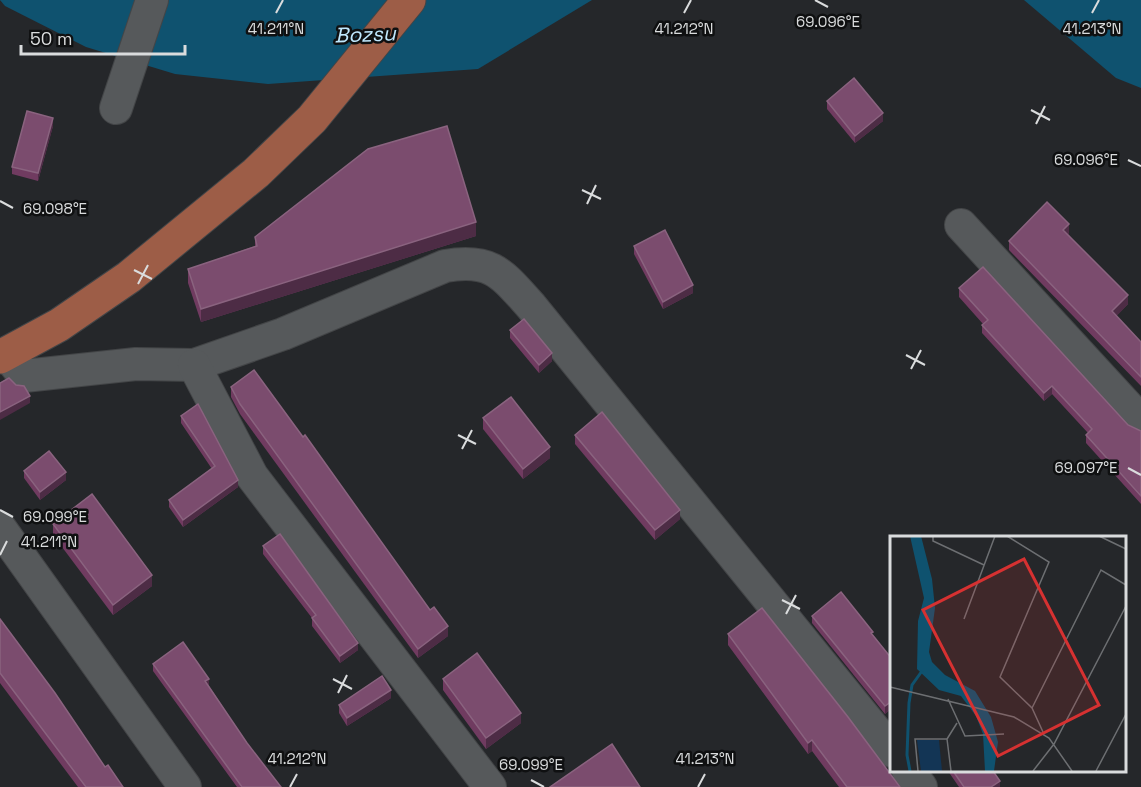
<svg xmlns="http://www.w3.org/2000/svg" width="1141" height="787" font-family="'Space Grotesk',sans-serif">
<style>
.water{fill:#0f526f}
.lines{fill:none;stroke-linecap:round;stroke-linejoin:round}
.minor-casing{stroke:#434547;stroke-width:34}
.major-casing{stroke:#434547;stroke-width:35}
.minor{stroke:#56595b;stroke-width:32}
.major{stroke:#9d5d47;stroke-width:33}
.wall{fill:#703b60}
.shaded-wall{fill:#4d2c45}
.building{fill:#7b4c6e;stroke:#8a637f;stroke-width:1.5}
.ticks{fill:none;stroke:#dadcdd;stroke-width:2}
.labels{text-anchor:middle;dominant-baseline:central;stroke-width:5;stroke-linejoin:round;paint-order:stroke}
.water-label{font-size:21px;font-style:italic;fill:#c0e8fe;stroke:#0f1011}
.inset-river{fill:none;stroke:#0f526f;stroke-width:3}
.inset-road{fill:none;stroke:#6d6f72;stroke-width:1.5}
.view{fill:#d63131;fill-opacity:0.15;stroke:#d63131;stroke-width:3}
.inset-edge{fill:none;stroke:#dadcdd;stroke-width:3}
.ticks-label{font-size:15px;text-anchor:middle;fill:#dadcdd;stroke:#0f1011;stroke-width:5;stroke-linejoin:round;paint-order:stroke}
</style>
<rect width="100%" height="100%" fill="#25272a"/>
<g class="water">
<path d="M0 0H592L478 69 268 84 175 74 86 47 5 6Z"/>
<path d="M1024 0H1141V88L1116 78Z"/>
</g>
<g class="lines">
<g class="minor-casing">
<g id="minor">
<path d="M116 108 152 0"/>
<path d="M961 225 1141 421"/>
<path d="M7 354 24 376 136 364 194 365 283 334 445 266C492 258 502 274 531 306L892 751"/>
<path d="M194 365 252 476 490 787"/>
<path d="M0 528 185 787"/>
<path d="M908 770 921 787"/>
</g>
</g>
<g class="major-casing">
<path id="major" d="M0 357 59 325 129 277 256 173 312 119 409 0"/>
</g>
<use href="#minor" class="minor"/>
<use href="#major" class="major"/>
</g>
<g class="wall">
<path d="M827 101 883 121 855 143 827 109Z"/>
<path d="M53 126 38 181 12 174V167Z"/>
<path d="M1069 233 1068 234 1128 304 1116 316 1141 342V386L1009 250V241Z"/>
<path d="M476 236 201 322 188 283V269L255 246V237Z"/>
<path d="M634 246 693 293 663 309 634 254Z"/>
<path d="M959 288 1128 425 1141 431V504L1086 443V435L1088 433 1052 394 1044 401 982 333V325L983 324 959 297Z"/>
<path d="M510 330 552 361 539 373 510 338Z"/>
<path d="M231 387 430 610 448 636 418 658 240 414 231 397Z"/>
<path d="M181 416 238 487 183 527 169 507V500L212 469 181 423Z"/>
<path d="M483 418 550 458 523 479 483 429Z"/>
<path d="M575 435 680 519 655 540 575 444Z"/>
<path d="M24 471 66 480 40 500 24 478Z"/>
<path d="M53 524 152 586 113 615 53 535Z"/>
<path d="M263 546 358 650 340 663 312 626V618L263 554Z"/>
<path d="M812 616 873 636 892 659V708L885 714 812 623Z"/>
<path d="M0 619 105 767 123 787H78L0 683Z"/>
<path d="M728 634 900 787H839L812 751 808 754 728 645Z"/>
<path d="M153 664 209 686 247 743 281 787H237L153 671Z"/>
<path d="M443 679 521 723 486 749 443 690Z"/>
<path d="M391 698 347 726 339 713V705Z"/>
<path d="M948 771H993L1000 787H959Z"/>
</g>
<g class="shaded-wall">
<path d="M883 113V121L855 143V136Z"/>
<path d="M53 118V126L38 181V173Z"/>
<path d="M476 222V236L201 322V309Z"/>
<path d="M1069 224V233L1063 239V230Z"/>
<path d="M693 285V293L663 309V302Z"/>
<path d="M1128 295V304L1112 321V311Z"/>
<path d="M552 353V361L539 373V365Z"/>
<path d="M1052 386V394L1044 401V393Z"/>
<path d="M30 396V403L0 420V412Z"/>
<path d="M550 447V458L523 479V469Z"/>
<path d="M66 472V480L40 500V492Z"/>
<path d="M238 480V487L183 527V520Z"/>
<path d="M680 510V519L655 540V530Z"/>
<path d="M152 575V586L113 615V605Z"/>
<path d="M448 626V636L418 658V649Z"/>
<path d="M358 643V650L340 663V656Z"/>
<path d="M209 679V686L205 689V681Z"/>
<path d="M391 690V698L347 726V718Z"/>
<path d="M892 701V708L885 714V706Z"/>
<path d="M521 713V723L486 749V738Z"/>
<path d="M812 740V751L808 754V743Z"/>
<path d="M1000 781V787H991Z"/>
</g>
<g class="building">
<path d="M854 78 883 113 855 136 827 101Z"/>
<path d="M27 111 53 118 38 173 12 167Z"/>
<path d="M447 126 476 222 201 309 188 269 257 246 255 237 368 149Z"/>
<path d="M1047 202 1069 224 1063 230 1128 295 1112 311 1141 342V377L1009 241Z"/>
<path d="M665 230 693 285 663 302 634 246Z"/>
<path d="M983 267 1128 425 1141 431V496L1086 435 1092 429 1052 386 1044 393 982 325 988 320 959 288Z"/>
<path d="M524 319 552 353 539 365 510 330Z"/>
<path d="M254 370 303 437 305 435 430 610 434 607 448 626 418 649 240 404 231 387Z"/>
<path d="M9 378 16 385 24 386 30 396 0 412V383Z"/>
<path d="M511 397 550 447 523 469 483 418Z"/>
<path d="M198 404 238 480 183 520 169 500 215 466 181 416Z"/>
<path d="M602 412 680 510 655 530 575 435Z"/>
<path d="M49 451 66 472 40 492 24 471Z"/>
<path d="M92 494 152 575 113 605 53 524Z"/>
<path d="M280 534 358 643 340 656 312 618 316 615 263 546Z"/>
<path d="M841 592 873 632 871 633 892 659V701L885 706 812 616Z"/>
<path d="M762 608 848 717 900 787H847L812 740 808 743 728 634Z"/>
<path d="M0 619 55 693 105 767 108 765 123 787H86L0 673Z"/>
<path d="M183 642 209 679 205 681 247 743 281 787H242L153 664Z"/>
<path d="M477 653 521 713 486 738 443 679Z"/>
<path d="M382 676 391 690 347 718 339 705Z"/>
<path d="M612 744 640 787H550Z"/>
<path d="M953 771H993L1000 781 991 787H964Z"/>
</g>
<path class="ticks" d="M815 0 828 7M276 13 283 0M684 13 691 0M1092 13 1099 0M1031 110 1050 120M1036 124 1045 106M1128 160 1141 166M582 190 601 199M0 201 13 208M587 204 596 185M134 270 152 279M138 284 148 265M906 355 925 365M911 369 921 350M458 435 476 444M462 449 472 430M1128 468 1141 475M0 510 13 517M0 555 7 541M782 600 800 609M786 614 796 595M333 679 352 689M338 693 347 675M531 780 544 787M290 787 297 774M698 787 705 774"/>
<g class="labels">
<g class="water-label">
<text transform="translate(365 34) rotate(-2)">Bozsu</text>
</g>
</g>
<g transform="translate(890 536)">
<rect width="236" height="236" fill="#25272a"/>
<path d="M27 204H49L52 235H31Z" fill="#133555"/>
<path d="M20 0H31L42 43 45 72 39 116 42 126 55 139 85 155 101 181 108 206 104 235H95L93 198 86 180 71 160 49 154 27 133 28 85 34 62Z" fill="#0f526f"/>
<path class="inset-river" d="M20 235 17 219 19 167 22 149 32 135"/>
<path class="inset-road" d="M43 0V5L94 29M117 0 159 26 110 141 142 172 153 196M209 0 236 13M74 83 105 0M0 151 124 181 159 202 182 235M58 163 75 200 114 198M142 172 211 34 236 49M28 235 25 203H57M61 235 57 203 67 187M143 235 164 208 236 70M206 235 236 178"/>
<path class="view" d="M134 23 209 169 108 220 33 74Z"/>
<rect width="236" height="236" class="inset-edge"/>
</g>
<g class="ticks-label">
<text x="828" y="27">69.096°E</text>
<text x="276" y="34">41.211°N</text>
<text x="684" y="34">41.212°N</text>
<text x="1092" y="34">41.213°N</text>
<text x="1086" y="165">69.096°E</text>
<text x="55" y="214">69.098°E</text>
<text x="1086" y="473">69.097°E</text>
<text x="55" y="522">69.099°E</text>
<text x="49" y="547">41.211°N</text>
<text x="297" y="764">41.212°N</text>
<text x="705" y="764">41.213°N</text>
<text x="531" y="770">69.099°E</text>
</g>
<path d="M21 45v9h164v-9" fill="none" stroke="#dadcdd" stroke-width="3"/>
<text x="30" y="45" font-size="18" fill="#dadcdd" stroke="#0f1011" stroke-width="4.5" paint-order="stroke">50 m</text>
</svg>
